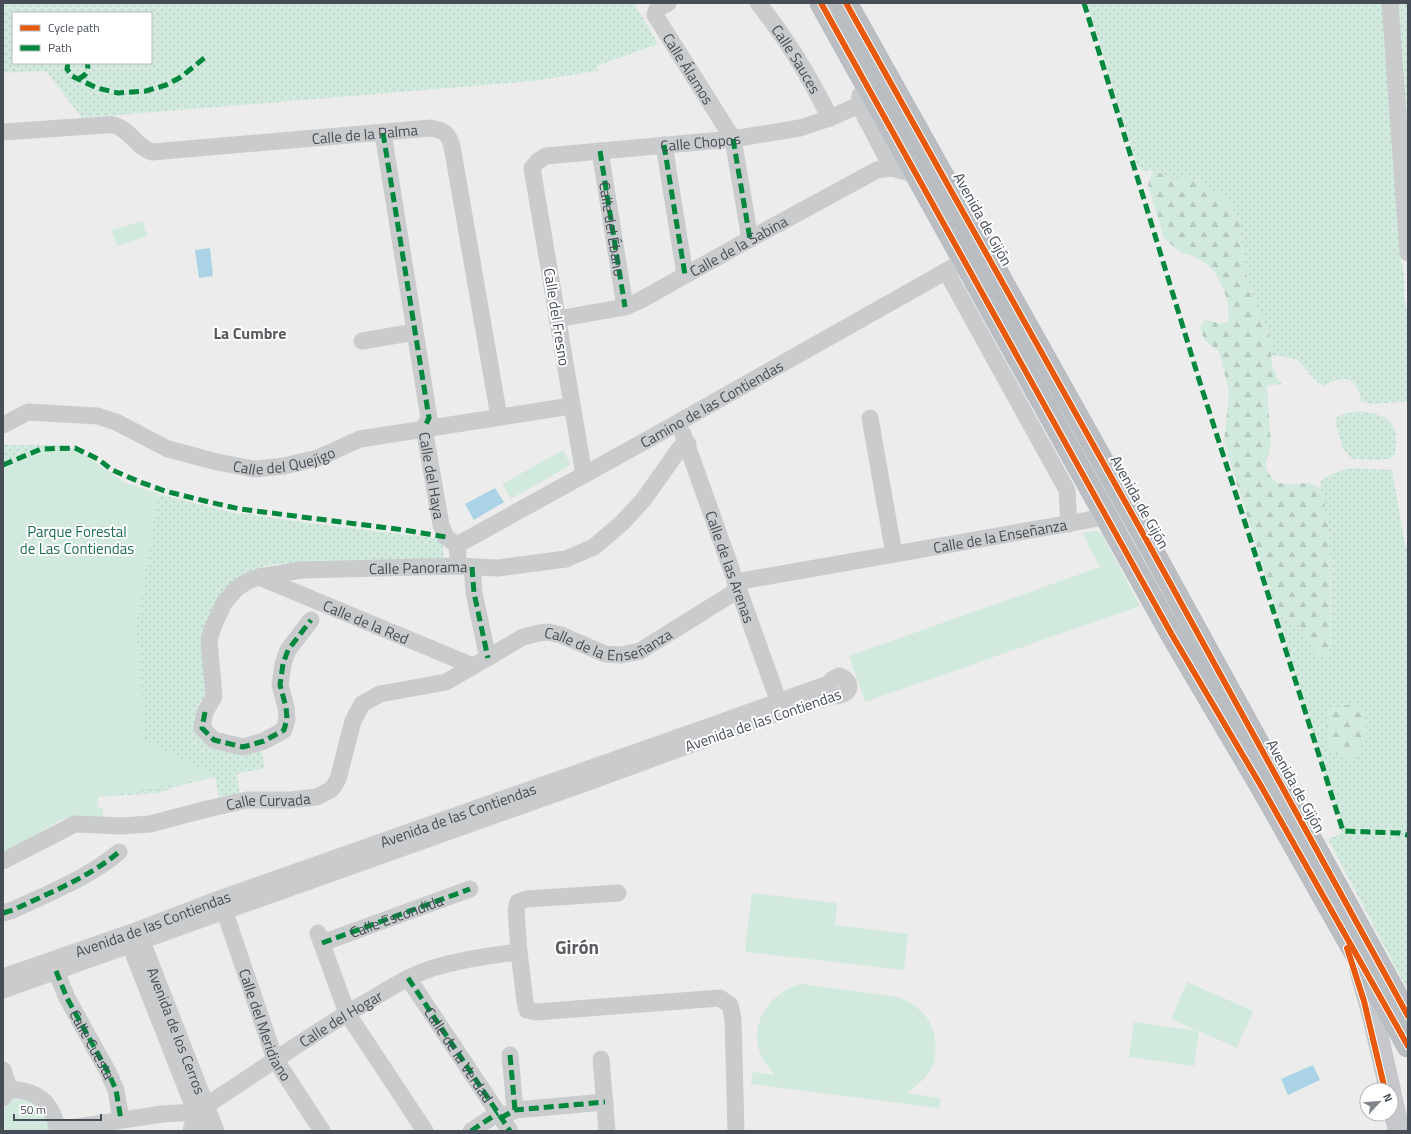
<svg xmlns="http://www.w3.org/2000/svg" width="1411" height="1134" font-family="'Titillium Web',sans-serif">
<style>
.grass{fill:url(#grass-dots);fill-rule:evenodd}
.forest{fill:url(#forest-firs)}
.green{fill:#d2eade}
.water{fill:#aad4e5}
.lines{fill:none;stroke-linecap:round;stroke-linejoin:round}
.highway-casing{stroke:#b2b5ba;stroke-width:23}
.minor{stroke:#c9cbcd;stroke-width:17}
.major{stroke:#c5c7ca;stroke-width:22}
.highway{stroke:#babdc2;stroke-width:22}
.quiet{stroke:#00873e;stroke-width:5;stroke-dasharray:10 5;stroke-linecap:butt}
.cycleway-casing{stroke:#fff;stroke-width:8}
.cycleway{stroke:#e8590c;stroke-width:6}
.labels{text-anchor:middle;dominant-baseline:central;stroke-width:4;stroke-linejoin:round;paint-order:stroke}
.street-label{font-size:15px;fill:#464d57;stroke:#fff}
.park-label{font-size:15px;fill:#1e704f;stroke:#fff}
.neighbourhood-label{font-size:16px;font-weight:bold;fill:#595b60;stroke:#fff}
.district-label{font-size:19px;font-weight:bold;fill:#595b60;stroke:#fff}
</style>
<defs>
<pattern id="grass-dots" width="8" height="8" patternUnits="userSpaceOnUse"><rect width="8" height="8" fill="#d2eade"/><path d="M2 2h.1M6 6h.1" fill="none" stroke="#b6cac1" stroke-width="1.8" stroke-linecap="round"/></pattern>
<pattern id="forest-firs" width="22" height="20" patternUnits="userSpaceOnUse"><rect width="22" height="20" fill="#d2eade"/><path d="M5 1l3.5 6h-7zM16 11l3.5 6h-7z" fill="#b6cac1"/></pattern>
</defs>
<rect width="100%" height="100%" fill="#edecec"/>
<g class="grass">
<path d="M3 3H634L658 44 597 66 598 71 534 81 82 118 46 71 3 73ZM13 13H151V63H13Z"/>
<path d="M1087 3H1384L1400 253 1404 275V297L1408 317V401L1374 404 1362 402C1360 397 1359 388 1355 384 1346 374 1333 381 1323 386L1314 379 1297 359 1271 355 1270 340 1267 329 1256 307 1247 277 1239 220 1234 210 1195 180 1172 179 1153 170 1143 171 1137 166Z"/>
<path d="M1398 3H1408V167Z"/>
<path d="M1358 411C1381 414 1398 417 1396 445 1396 449 1396 454 1393 457 1385 462 1362 459 1352 459L1343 449 1336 425V418L1343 414Z"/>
<path d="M3 445H69L70 450 125 483 159 494 238 514H249L301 522 442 539 444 558 276 564 261 567 248 573 240 579 213 607 204 645 207 695C194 707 196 712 196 729L260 747 265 768 237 774 240 795 219 798 215 777 175 787 158 793 98 797V807L103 808 60 820 3 854Z"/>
<path d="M1349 468 1392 470 1405 545 1408 550V991L1328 839 1340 834 1343 825 1332 799 1279 625 1278 616 1299 624 1307 636 1329 654 1331 640 1330 537 1320 482 1330 475Z"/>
</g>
<g class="forest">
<path d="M1153 170 1172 179 1186 178 1201 182 1226 198 1234 210 1239 220 1247 277 1256 307 1267 329 1270 340 1272 366 1281 384 1267 386 1271 446C1270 452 1267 456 1266 462 1264 469 1271 477 1275 482L1287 484 1311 483 1322 489 1330 537 1331 640 1329 654 1325 659 1317 655 1299 624 1278 616 1224 442 1229 392 1219 351 1205 341 1200 328 1205 320 1220 323 1227 322 1229 317 1227 299 1222 286 1214 271 1205 263 1193 256 1180 252 1164 238 1148 185Z"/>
<path d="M1356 704 1364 707 1365 716 1366 736 1354 758 1348 761C1321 746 1327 738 1328 711L1343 706Z"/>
</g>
<g class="green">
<path d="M143 221 147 236 117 246 112 230Z"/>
<path d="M75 448 125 483 159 494 137 625 145 739 215 777 98 797V807L103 808V818H69L60 820 3 854V465L41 449Z"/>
<path d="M563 450 571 465 511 499 502 484Z"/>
<path d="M1093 531H1097L1102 534 1140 606 865 702 849 656 1100 567 1082 533Z"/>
<path d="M752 893 837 903 835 925 908 934 904 970 746 952 745 948Z"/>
<path d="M1187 982 1253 1011 1237 1048 1199 1031 1194 1066 1129 1057 1134 1022 1198 1031 1171 1019Z"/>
<path d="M801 984 898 997C910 1002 923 1010 929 1021 937 1036 938 1055 931 1069 925 1080 916 1086 907 1093L941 1098 939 1108 751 1084 752 1072 775 1075C770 1069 764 1063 761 1055 747 1023 771 992 801 984Z"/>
<path d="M13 1098 38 1101 53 1131H3C3 1116 1 1108 13 1098Z"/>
</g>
<g class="water">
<path d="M210 248 213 276 199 278 195 250Z"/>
<path d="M495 488 504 502 474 520 465 504Z"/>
<path d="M1313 1065 1320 1080 1288 1095 1281 1079Z"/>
</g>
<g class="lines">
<g class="highway-casing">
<g id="highway">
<path d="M821 3 1172 635 1261 786 1408 1046"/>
<path d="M846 3 1142 532 1407 1015"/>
</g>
</g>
<g class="minor">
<path id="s1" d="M668 3 657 9 655 15 733 139 750 239"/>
<path id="s2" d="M758 3C787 39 810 77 830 118"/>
<path d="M1390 3 1408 253"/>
<path d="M860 95 859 105 892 168"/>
<path id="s3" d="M3 132 105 125C108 125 111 124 114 125 130 129 137 148 152 152L431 128C445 131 448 133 452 146L499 417"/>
<path id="s4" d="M383 133 429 418 424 428 441 525 446 537 457 545 458 556"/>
<path d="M664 145 685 275"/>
<path id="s5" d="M600 151 625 307"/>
<path d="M946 271 1067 490 1069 524"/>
<path id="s6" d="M557 319 625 307 639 301 750 239 877 170 892 168 917 175"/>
<path d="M362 341 415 332"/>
<path d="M870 418 894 554"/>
<path id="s7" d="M3 425 28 412 98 416 116 422 168 449 217 462 254 469 284 466 318 458 360 439 571 406"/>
<path id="s8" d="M683 434 782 711"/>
<path id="s9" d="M584 475 532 168 538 161 546 156 733 139 800 128 830 118 859 105"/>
<path id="s10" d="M457 545 647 440 964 261"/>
<path d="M472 567 474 593 488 658"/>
<path id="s11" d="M259 577 473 666"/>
<path id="s12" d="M735 582 1083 521 1107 516"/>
<path id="s13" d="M311 620 288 650 283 664 280 685 286 707 287 719 284 730 264 741 243 747 214 740 202 728 205 712 214 697 209 640 213 627 224 603 237 588 248 581 259 577 302 570 459 566 498 568 566 559 594 547 623 522 644 499 680 448 688 444"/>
<path id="s14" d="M3 861 75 824 121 826 150 824 203 810 247 800H290L317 797 332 789 338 779 353 721 362 704 380 694 446 682 523 637 539 633 548 632 561 635 605 654 621 655 640 651 738 590"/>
<path d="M618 893 527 899 518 902 516 910 519 952 525 1001 527 1010 536 1012 720 998 730 1005 733 1019 736 1131"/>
<path id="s15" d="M224 910 275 1059 322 1131"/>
<path d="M3 913 13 910C49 893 88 878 119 852"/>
<path id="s16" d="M138 931 216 1131"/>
<path d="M318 933 347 1013 425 1131"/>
<path d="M126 935 203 1131"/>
<path d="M322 943 470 889"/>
<path id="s17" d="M56 971 67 998 108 1072 116 1090 121 1120"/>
<path id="s18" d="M3 977 138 930 219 899 719 723 828 684 833 679 839 676C846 678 854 687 845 693 841 696 836 696 832 696L782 711 594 780 3 990"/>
<path d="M408 978 510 1131"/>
<path d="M510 1055 515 1110"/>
<path d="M601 1059 607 1131"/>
<path d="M3 1070 9 1089"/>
<path d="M3 1098 9 1089C39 1091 52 1102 58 1131"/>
<path d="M501 1118 515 1110 605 1102"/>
<path d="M58 1130 162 1114 196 1112"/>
<path id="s19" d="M191 1131 196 1112C253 1076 307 1036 365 1003 387 990 408 976 433 968 460 960 490 955 519 952"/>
<path d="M471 1131 498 1113"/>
</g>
<g class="major">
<path d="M1360 969 1373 1016 1390 1090"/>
<path d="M1391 1096 1399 1131"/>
</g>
<use href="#highway" class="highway"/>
<g class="quiet">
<path d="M1084 3 1201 386 1268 594 1343 831 1399 833 1408 835"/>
<path d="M68 63 67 69 72 76 97 88 118 93 146 91 166 85 181 77 208 55"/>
<path d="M78 79C85 76 90 71 87 63"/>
<path d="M383 133 429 418 424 428"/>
<path d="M733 139 750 239"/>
<path d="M664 145 685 275"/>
<path d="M600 151 625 307"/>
<path d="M3 465 41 449 75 448 98 459 112 470 140 482 165 491 209 502 240 509 404 530 446 537"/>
<path d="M472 567 474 593 488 658"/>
<path d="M205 712 202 728 214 740 243 747 264 741 284 730 287 719 286 707 280 685 283 664 288 650 311 620"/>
<path d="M3 913 13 910C49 893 88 878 119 852"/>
<path id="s20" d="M322 943 470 889"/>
<path d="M56 971 67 998 108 1072 116 1090 121 1120"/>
<path id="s21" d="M408 978 510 1131"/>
<path d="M510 1055 515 1110"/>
<path d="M501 1118 515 1110 605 1102"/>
<path d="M471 1131 498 1113"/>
</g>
<g class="cycleway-casing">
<g id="cycleway">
<path d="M821 3 1172 635 1261 786 1408 1046"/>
<path d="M846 3 1142 532 1408 1016"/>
<path d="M1347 948 1364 1001 1385 1090"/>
</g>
</g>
<use href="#cycleway" class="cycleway"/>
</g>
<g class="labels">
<g class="street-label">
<text stroke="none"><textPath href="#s2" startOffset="68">Calle Sauces</textPath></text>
<text stroke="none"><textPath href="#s1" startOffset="82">Calle Álamos</textPath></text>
<text stroke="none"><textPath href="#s3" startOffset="372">Calle de la Palma</textPath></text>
<text stroke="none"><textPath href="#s9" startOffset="485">Calle Chopos</textPath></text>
<text transform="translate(983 219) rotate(61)">Avenida de Gijón</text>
<text stroke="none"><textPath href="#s5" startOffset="79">Calle del Ébano</textPath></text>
<text stroke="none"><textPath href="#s6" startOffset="198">Calle de la Sabina</textPath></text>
<text transform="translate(557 317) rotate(81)">Calle del Fresno</text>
<text stroke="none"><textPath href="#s10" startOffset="291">Camino de las Contiendas</textPath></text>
<text stroke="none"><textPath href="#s7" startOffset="295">Calle del Quejigo</textPath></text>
<text stroke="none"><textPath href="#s4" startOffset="348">Calle del Haya</textPath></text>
<text transform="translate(1140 502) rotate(61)">Avenida de Gijón</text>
<text stroke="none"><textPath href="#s12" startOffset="269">Calle de la Enseñanza</textPath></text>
<text stroke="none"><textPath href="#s8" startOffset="141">Calle de las Arenas</textPath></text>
<text stroke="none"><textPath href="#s13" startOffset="547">Calle Panorama</textPath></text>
<text stroke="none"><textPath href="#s11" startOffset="116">Calle de la Red</textPath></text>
<text stroke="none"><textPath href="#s14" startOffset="701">Calle de la Enseñanza</textPath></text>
<text transform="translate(763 720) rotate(-19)">Avenida de las Contiendas</text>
<text transform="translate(1296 786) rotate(61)">Avenida de Gijón</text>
<text stroke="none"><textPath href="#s14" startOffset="277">Calle Curvada</textPath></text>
<text stroke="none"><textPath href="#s18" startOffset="483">Avenida de las Contiendas</textPath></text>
<text stroke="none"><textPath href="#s20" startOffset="79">Calle Escondida</textPath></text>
<text stroke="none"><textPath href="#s18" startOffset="159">Avenida de las Contiendas</textPath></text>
<text stroke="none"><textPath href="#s19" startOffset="192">Calle del Hogar</textPath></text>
<text stroke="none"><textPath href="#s15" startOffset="122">Calle del Meridiano</textPath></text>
<text stroke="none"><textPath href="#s16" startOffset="107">Avenida de los Cerros</textPath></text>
<text stroke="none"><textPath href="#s17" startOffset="82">Calle Cuesta</textPath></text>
<text stroke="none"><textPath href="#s21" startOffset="92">Calle de la Verdad</textPath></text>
</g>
<g class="park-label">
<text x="77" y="531">Parque Forestal<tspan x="77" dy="17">de Las Contiendas</tspan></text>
</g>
<g class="neighbourhood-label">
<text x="250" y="333">La Cumbre</text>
</g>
<g class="district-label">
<text x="577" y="946">Girón</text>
</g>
</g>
<rect width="1411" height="1134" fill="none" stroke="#464d57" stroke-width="8"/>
<rect x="12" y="12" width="140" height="52" fill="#ffffff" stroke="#b5b8bc"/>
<rect x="20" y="25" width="20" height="6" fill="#e8590c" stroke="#b5b8bc"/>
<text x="48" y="32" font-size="12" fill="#464d57">Cycle path</text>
<rect x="20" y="45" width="20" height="6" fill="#00873e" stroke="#b5b8bc"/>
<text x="48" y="52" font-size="12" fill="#464d57">Path</text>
<g transform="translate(1379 1102) rotate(64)"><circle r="19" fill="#ffffff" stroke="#b5b8bc"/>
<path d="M0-3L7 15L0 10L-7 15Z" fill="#80858b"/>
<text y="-6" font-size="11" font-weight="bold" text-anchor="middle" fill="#464d57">N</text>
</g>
<path d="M14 1114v6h87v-6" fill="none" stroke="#464d57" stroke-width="2"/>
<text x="20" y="1114" font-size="12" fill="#464d57" stroke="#ffffff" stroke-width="3" paint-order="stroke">50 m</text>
</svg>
